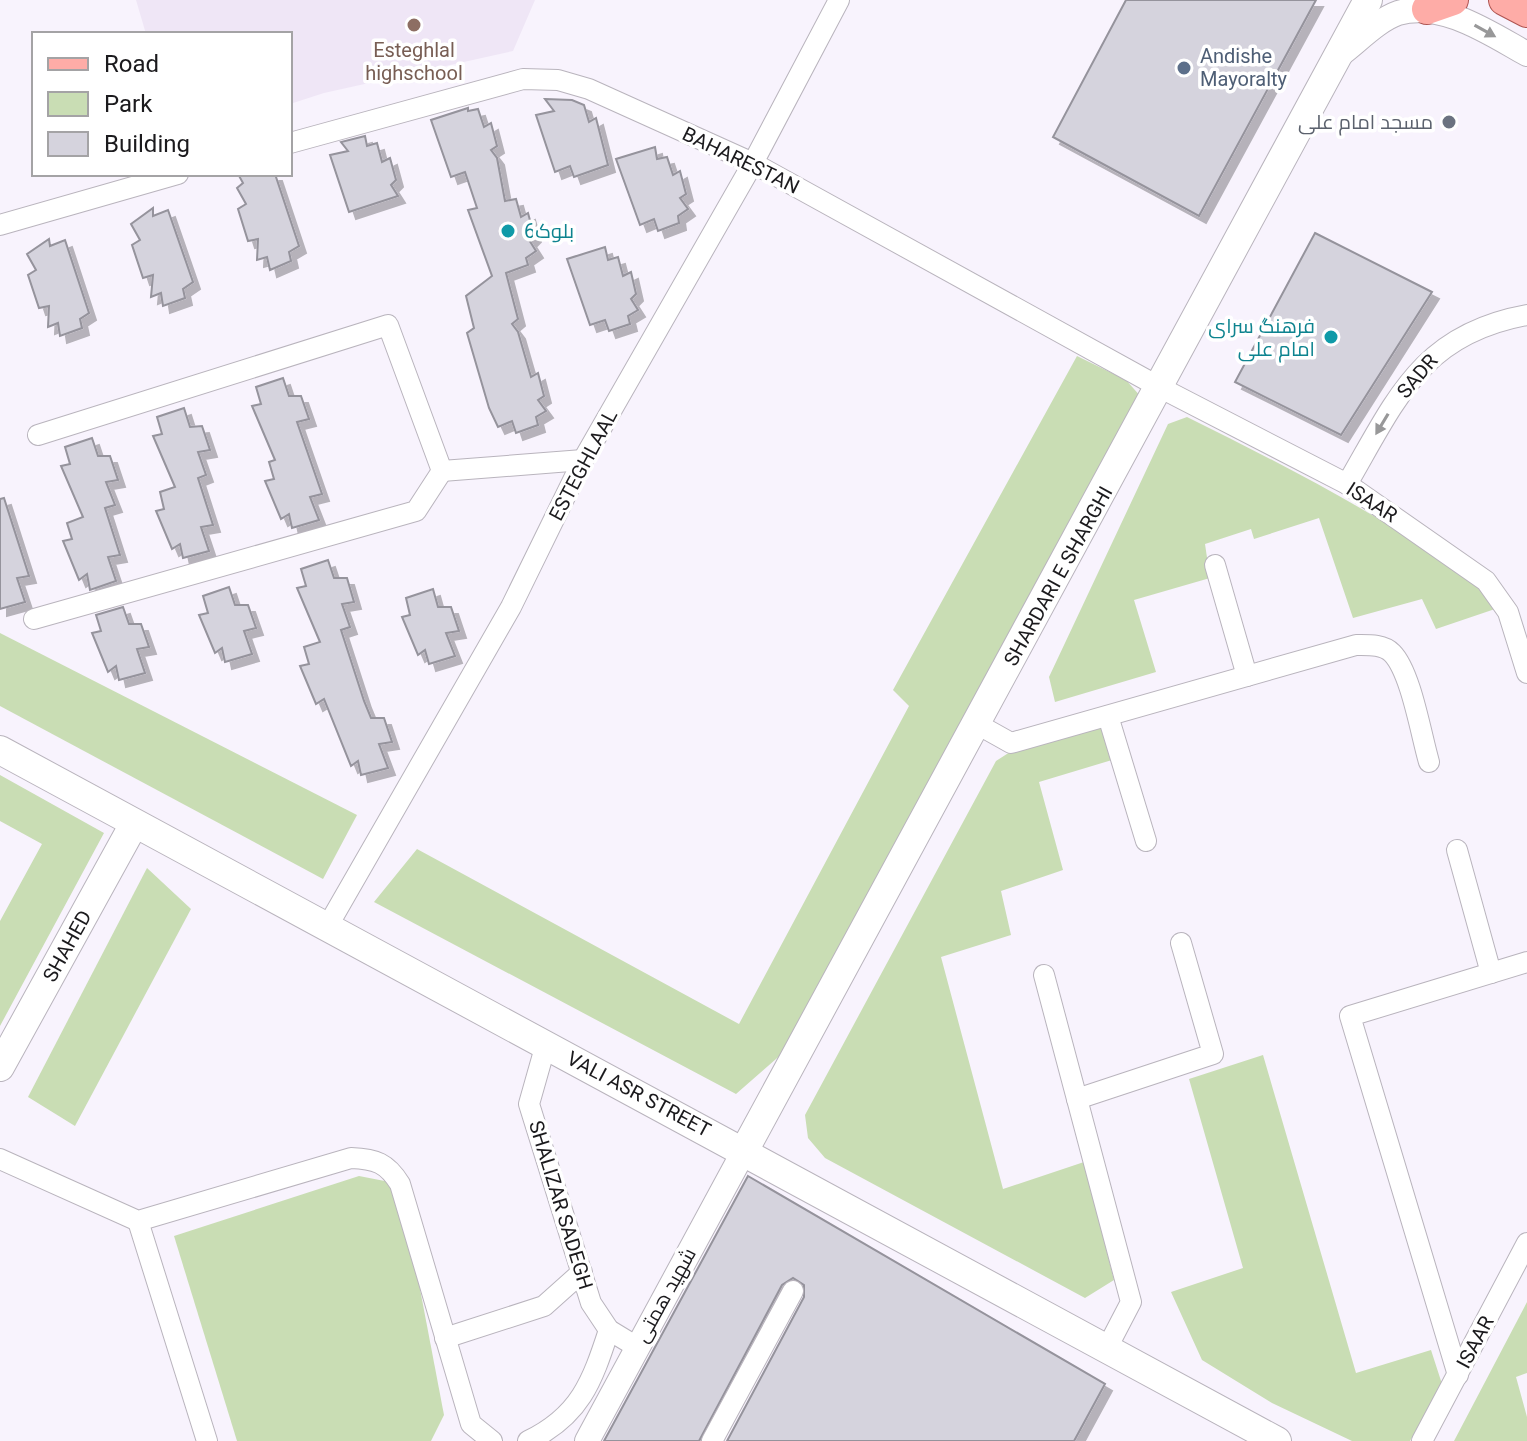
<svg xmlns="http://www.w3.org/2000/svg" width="1527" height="1441" font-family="Roboto,Cairo,sans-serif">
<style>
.built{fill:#efe6f6}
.green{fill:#c9ddb4}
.building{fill:#d5d3dd;stroke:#95939c;stroke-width:2;filter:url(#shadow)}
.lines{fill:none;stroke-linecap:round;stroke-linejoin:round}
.minor-casing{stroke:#b9b4bd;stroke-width:22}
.tertiary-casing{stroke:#b9b4bd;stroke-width:26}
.secondary-casing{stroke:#b9b4bd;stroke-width:30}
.primary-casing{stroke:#ae5451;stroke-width:32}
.minor{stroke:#fff;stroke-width:20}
.tertiary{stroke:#fff;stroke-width:24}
.secondary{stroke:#fff;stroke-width:28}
.primary{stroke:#feaca7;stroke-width:30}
.oneway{fill:#989899}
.education-dot{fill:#8d6e63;stroke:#fff;stroke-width:3}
.service-dot{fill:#5c6f8a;stroke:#fff;stroke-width:3}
.worship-dot{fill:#6b7280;stroke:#fff;stroke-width:3}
.culture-dot{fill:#0f9aa8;stroke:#fff;stroke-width:3}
.labels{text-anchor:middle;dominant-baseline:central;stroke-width:7;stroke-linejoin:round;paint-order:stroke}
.education-label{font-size:20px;fill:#785e54;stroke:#fff}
.service-label{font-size:20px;fill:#4e5e75;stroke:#fff;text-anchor:start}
.worship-label{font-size:20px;fill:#5b616d;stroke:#fff;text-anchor:end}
.street-label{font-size:20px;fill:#1b1a1d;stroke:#fff}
.culture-label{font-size:20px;fill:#0d838f;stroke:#fff;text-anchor:start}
</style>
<defs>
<filter id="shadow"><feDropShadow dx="7" dy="7" stdDeviation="0" flood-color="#0004"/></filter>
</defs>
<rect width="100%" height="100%" fill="#f8f3fd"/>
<path class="built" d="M136 0H535L513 51 324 93 290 104V34H146Z"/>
<g class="green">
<path d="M1077 356 1126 380 1142 398 784 1052 736 1094 374 902 417 849 739 1024 909 706 893 690Z"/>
<path d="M1187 417C1262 454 1336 492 1407 536 1439 556 1476 575 1495 609L1436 629 1422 599 1353 618 1319 518 1254 539 1251 529 1205 544 1210 578 1134 600 1156 672 1055 702 1049 677 1168 424Z"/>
<path d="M0 633 357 815 323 879 0 706Z"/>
<path d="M1104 726 1112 760 1039 782 1063 870 1001 891 1011 935 941 957 1003 1189 1084 1162 1114 1280 1085 1298 825 1158 808 1138 805 1115 996 761 1010 752Z"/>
<path d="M0 775 104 833 0 1026V921L42 844 0 821Z"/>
<path d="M147 868 191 909 75 1126 28 1097Z"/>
<path d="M1263 1055 1356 1373 1431 1350 1442 1384 1410 1441H1352L1272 1403 1202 1360 1171 1292 1243 1268 1189 1079Z"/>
<path d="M359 1176 400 1184 444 1415 431 1441H237L174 1236Z"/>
<path d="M1527 1302V1373L1516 1377 1527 1417V1441H1454Z"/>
</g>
<g class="building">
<path d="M1126 0H1316L1199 216 1053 137Z"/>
<path d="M545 99 572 100 584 105 589 122 596 118 608 165 574 177 570 166 555 172 536 115 554 111Z"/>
<path d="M468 108V111L478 109 484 127 491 123 497 146 491 150 497 158 505 201 516 199 521 217 528 213 534 235 529 240 536 251 526 258 528 265 506 273 518 319 512 324 518 332 531 377 538 373 544 396 538 400 546 411 536 417 538 425 516 433 512 421 498 427 489 408 467 333 474 328 466 296 492 276 468 210 477 208 465 172 451 177 431 120Z"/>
<path d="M365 136 367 146 377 143 382 162 390 158 396 180 391 185 398 196 349 212 330 155 348 151 341 142Z"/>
<path d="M655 147 657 159 667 157 673 175 680 171 686 194 680 198 688 209 678 216 679 223 658 231 654 219 640 225 616 159Z"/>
<path d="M238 174H275L299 246 289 252 291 261 270 270 267 257 257 260 258 239 248 241 238 209 246 204 237 188 243 183Z"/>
<path d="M153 208V216L168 210 193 282 183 289 185 298 163 306 161 293 151 297 153 275 143 278 132 245 140 240 131 224Z"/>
<path d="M1315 233 1432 292 1341 435 1235 382Z"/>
<path d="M49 239 50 246 65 240 89 313 80 319 82 328 60 336 58 323 48 327 49 306 39 308 28 275 36 270 27 254Z"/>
<path d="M605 247 608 260 618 257 623 276 631 272 636 294 631 299 638 310 628 316 630 324 609 331 605 320 590 325 567 259Z"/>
<path d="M283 378 289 396H301L309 419 297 422 322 494 310 497 319 520 292 528 289 514 281 519 265 481 274 479 269 462 275 460 252 406 261 404 256 387Z"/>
<path d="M184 408 190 427 202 426 210 450 198 452 206 475 198 478 213 525 201 527 209 551 183 558 180 544 172 549 156 511 164 509 160 492 175 487 153 436 162 434 157 417Z"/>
<path d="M92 438 98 456H110L118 480 106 482 115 505 105 508 120 555 108 557 116 581 90 590 87 574 79 580 63 541 72 539 67 523 83 517 61 466 70 464 65 447Z"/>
<path d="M4 498 29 576 17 578 25 602 0 609V499Z"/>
<path d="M328 560 334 578H347L354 602 342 604 350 627 341 630 364 701 371 718H384L392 742 379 744 388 768 361 775 358 761 351 766 324 699 316 704 300 666 309 664 304 647 320 642 297 588 306 586 301 569Z"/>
<path d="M229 587 235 605H248L256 628 244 631 252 654 225 662 222 648 215 653 199 615 208 613 203 596Z"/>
<path d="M433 589 438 607H451L459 631 446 633 455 656 429 664 425 650 418 655 402 617 410 615 406 598Z"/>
<path d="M123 607 129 624H141L149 647 137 649 145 673 119 680 116 666 108 672 92 633 101 631 96 615Z"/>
<path d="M748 1176 1105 1384 1074 1441H727L804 1297V1285L793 1278 782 1285 699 1441H604Z"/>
</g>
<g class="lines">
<g class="minor-casing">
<g id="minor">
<path d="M290 143 523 79 558 80 589 89 753 163 1161 388 1347 484 1486 581 1508 612 1527 673"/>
<path d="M0 225 178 174"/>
<path d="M38 435 388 325 442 471 583 460"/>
<path d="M1347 484C1396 400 1421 334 1527 315"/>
<path d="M1215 565 1247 676"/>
<path d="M34 619 416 511 442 471"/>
<path d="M1108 716 1146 841"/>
<path d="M977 724 1011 743 1356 645C1368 645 1383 644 1392 653 1411 672 1421 735 1429 762"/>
<path d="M1457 850 1491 973"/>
<path d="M326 929 511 607 583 460 753 163 839 0"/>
<path d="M1044 975 1131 1302 1106 1350"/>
<path d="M546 1044 529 1104 591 1303 609 1330 637 1347"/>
<path d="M1077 1099 1213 1054 1181 943"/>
<path d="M0 1159 138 1221 351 1158C376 1159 387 1163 400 1184L471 1424 492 1441"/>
<path d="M138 1221 207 1441"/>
<path d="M445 1338 544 1306 582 1272"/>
<path d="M1458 1375 1350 1016 1527 962"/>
<path d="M528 1441C580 1416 592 1382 609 1330"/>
<path d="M712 1441 793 1291"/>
<path d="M1422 1441 1527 1243"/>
</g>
</g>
<g class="tertiary-casing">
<g id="tertiary">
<path d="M1342 53C1359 40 1378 20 1398 13 1442 0 1491 34 1527 54"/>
<path d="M587 1441 744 1151"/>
</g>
</g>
<g class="secondary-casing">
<g id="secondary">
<path d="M0 750 1277 1441"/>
<path d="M0 1067 134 824"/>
<path d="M744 1151 1368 0"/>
</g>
</g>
<g class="primary-casing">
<g id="primary">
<path d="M1504 0 1527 12"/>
<path d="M1427 9 1453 0"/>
</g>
</g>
<use href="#minor" class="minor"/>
<use href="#tertiary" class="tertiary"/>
<use href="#secondary" class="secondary"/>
<use href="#primary" class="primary"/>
</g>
<defs><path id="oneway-solid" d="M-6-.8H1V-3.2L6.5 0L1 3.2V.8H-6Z" transform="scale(2)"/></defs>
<g class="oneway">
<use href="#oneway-solid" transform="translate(1485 31) rotate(29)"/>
<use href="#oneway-solid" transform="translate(1382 424) rotate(121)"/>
</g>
<circle class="education-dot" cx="414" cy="25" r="8"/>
<circle class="service-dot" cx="1184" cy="68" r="8"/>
<circle class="worship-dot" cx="1449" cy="122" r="8"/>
<g class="culture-dot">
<circle cx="508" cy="231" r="8"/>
<circle cx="1331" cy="337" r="8"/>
</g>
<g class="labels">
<g class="education-label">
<text x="414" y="50">Esteghlal<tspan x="414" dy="23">highschool</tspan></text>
</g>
<g class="service-label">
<text x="1200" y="56">Andishe<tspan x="1200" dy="23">Mayoralty</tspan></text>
</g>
<g class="worship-label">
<text x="1433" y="122">مسجد امام علی</text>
</g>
<g class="street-label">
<text transform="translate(741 160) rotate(26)">BAHARESTAN</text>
<text transform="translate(1417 376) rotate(-50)">SADR</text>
<text transform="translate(583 465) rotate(-62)">ESTEGHLAAL</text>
<text transform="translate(1372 502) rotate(33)">ISAAR</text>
<text transform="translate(1058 576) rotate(-61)">SHARDARI E SHARGHI</text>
<text transform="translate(67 946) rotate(-61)">SHAHED</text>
<text transform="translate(639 1094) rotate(28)">VALI ASR STREET</text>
<text transform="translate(561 1205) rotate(73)">SHALIZAR SADEGH</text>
<text transform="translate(665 1295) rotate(-61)">شهید همتی</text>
<text transform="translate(1475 1342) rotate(-62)">ISAAR</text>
</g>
<g class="culture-label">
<text x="524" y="231">بلوک6</text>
<text x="1315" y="326" text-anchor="end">فرهنگ سرای<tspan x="1315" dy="23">امام علی</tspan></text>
</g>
</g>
<rect x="32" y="32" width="260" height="144" fill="#ffffff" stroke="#a4a3a5" stroke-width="2"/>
<rect x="48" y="58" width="40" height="12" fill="#feaca7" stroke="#a4a3a5" stroke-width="2"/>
<text x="104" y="72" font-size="24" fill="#1b1a1d">Road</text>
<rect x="48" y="92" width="40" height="24" fill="#c9ddb4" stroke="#a4a3a5" stroke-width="2"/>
<text x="104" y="112" font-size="24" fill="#1b1a1d">Park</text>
<rect x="48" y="132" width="40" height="24" fill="#d5d3dd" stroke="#a4a3a5" stroke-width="2"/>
<text x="104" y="152" font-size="24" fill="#1b1a1d">Building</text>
</svg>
